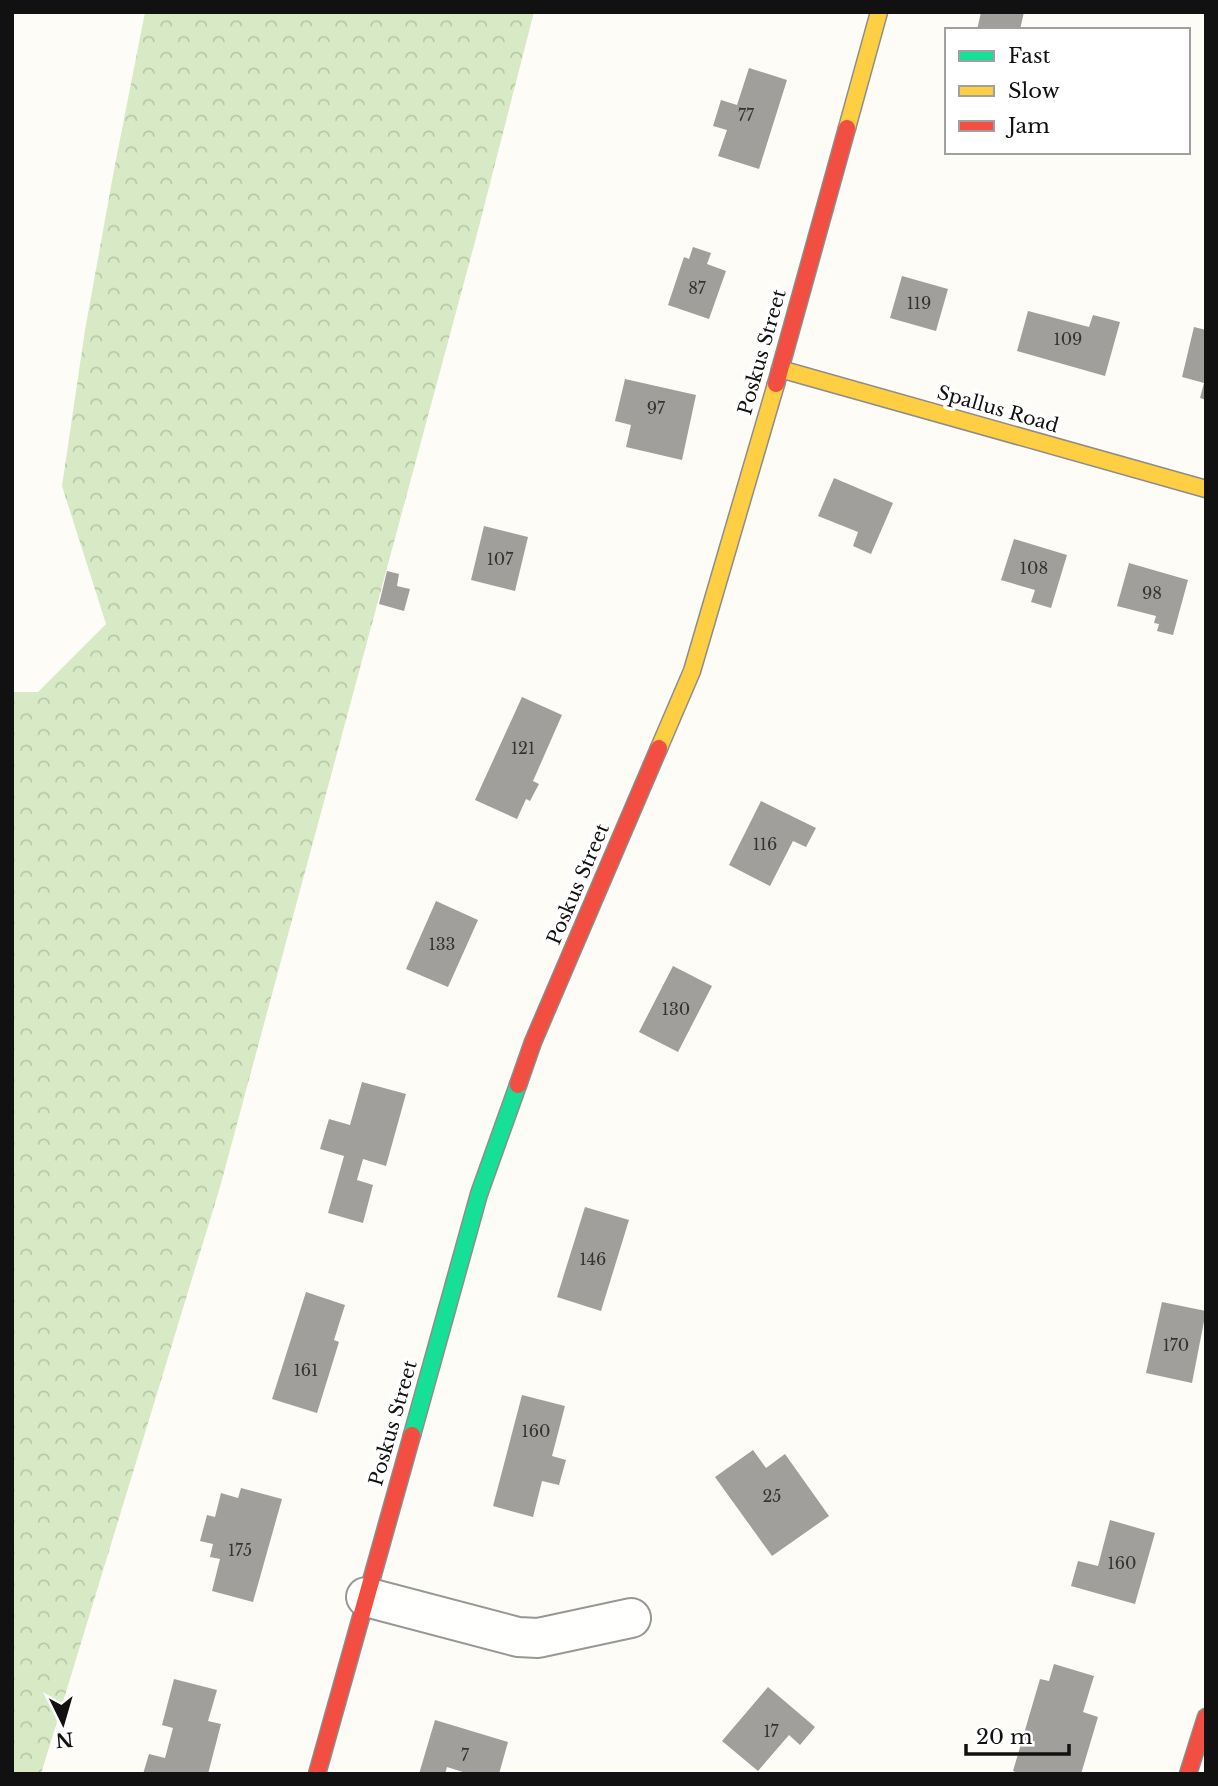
<svg xmlns="http://www.w3.org/2000/svg" width="1218" height="1786" font-family="'Libre Baskerville',serif">
<style>
.forest{fill:url(#forest-crowns)}
.building{fill:#a19f9c}
.lines{fill:none;stroke-linecap:round;stroke-linejoin:round}
.street-casing{stroke:#979795;stroke-width:42}
.fast-casing{stroke:#8e8d8b;stroke-width:19}
.slow-casing{stroke:#8e8d8b;stroke-width:19}
.jam-casing{stroke:#8e8d8b;stroke-width:19}
.street{stroke:#fffffe;stroke-width:38}
.fast{stroke:#16e098;stroke-width:16}
.slow{stroke:#ffcf43;stroke-width:16}
.jam{stroke:#f24e42;stroke-width:16}
.labels{text-anchor:middle;dominant-baseline:central;stroke-width:7;stroke-linejoin:round;paint-order:stroke}
.number-label{font-size:16px;fill:#353434}
.street-label{font-size:19px;fill:#111;stroke:#fff}
</style>
<defs>
<pattern id="forest-crowns" width="20" height="18" patternUnits="userSpaceOnUse" patternTransform="scale(1.75)"><rect width="20" height="18" fill="#d8eac5"/><path d="M2 6a3 3 0 1 1 6 0M12 15a3 3 0 1 1 6 0" fill="none" stroke="#b8c8a8"/></pattern>
</defs>
<rect width="100%" height="100%" fill="#fdfcf7"/>
<path class="forest" d="M145 12H534L476 238 220 1187 41 1774H12V692H38L106 624 62 486 85 330 114 170Z"/>
<g class="building">
<path d="M981 12H1024L1020 30H977Z"/>
<path d="M749 68 787 80 759 169 718 156 727 130 713 126 721 100 737 105Z"/>
<path d="M693 247 711 253 707 264 726 271 709 319 668 305 684 257 689 259Z"/>
<path d="M902 276 948 289 936 331 890 318Z"/>
<path d="M1028 311 1089 327 1093 315 1120 322 1105 376 1017 351Z"/>
<path d="M1194 327 1206 330V400L1200 398 1204 383 1182 377Z"/>
<path d="M625 379 696 395 682 460 626 447 631 425 615 421Z"/>
<path d="M834 478 893 503 871 554 853 546 858 532 818 516Z"/>
<path d="M484 526 528 537 515 591 471 580Z"/>
<path d="M1014 539 1067 555 1051 608 1031 602 1035 590 1001 580Z"/>
<path d="M1129 563 1188 580 1173 635 1157 631 1159 624 1154 623 1156 616 1117 606Z"/>
<path d="M387 571 399 574 397 586 410 589 404 611 379 604Z"/>
<path d="M522 697 562 715 533 781 539 784 530 801 526 799 517 819 475 800Z"/>
<path d="M761 801 816 828 806 847 793 841 770 886 729 865Z"/>
<path d="M436 901 478 920 448 987 406 969Z"/>
<path d="M673 966 712 986 678 1052 639 1032Z"/>
<path d="M362 1082 406 1094 386 1166 363 1159 357 1180 373 1185 363 1223 328 1213 344 1156 320 1149 329 1119 350 1125Z"/>
<path d="M585 1207 629 1220 601 1311 557 1297Z"/>
<path d="M306 1292 345 1305 334 1340 339 1342 317 1413 272 1399Z"/>
<path d="M1162 1302 1206 1311 1192 1383 1146 1373Z"/>
<path d="M522 1395 565 1406 552 1456 566 1460 559 1485 542 1481 533 1517 493 1506Z"/>
<path d="M753 1450 766 1468 785 1454 829 1516 772 1556 715 1477Z"/>
<path d="M241 1488 282 1499 253 1602 212 1591 220 1559 210 1557 213 1544 200 1541 207 1515 215 1517 221 1493 238 1498Z"/>
<path d="M1110 1520 1155 1533 1135 1604 1071 1586 1078 1561 1098 1566Z"/>
<path d="M1054 1664 1094 1676 1083 1712 1098 1717 1081 1774H1021L1013 1771 1040 1679 1049 1681Z"/>
<path d="M174 1679 217 1690 208 1721 221 1724 208 1774H143L149 1754 165 1758 173 1728 162 1725Z"/>
<path d="M768 1687 815 1727 800 1745 789 1735 758 1771 722 1741Z"/>
<path d="M435 1720 508 1742 499 1774H469L447 1767 445 1774H419Z"/>
</g>
<g class="lines">
<g class="street-casing">
<path id="street" d="M366 1597 518 1637 538 1638 631 1618"/>
</g>
<g class="fast-casing">
<path id="fast" d="M412 1435 479 1194 518 1085"/>
</g>
<g class="slow-casing">
<g id="slow">
<path d="M847 128 879 12"/>
<path d="M780 369 1206 489"/>
<path d="M659 748 692 671 776 384"/>
</g>
</g>
<g class="jam-casing">
<g id="jam">
<path d="M776 384 847 128"/>
<path d="M518 1085 533 1042 659 748"/>
<path d="M317 1774 412 1435"/>
<path d="M1188 1774 1206 1717"/>
</g>
</g>
<use href="#street" class="street"/>
<use href="#fast" class="fast"/>
<use href="#slow" class="slow"/>
<use href="#jam" class="jam"/>
</g>
<g class="labels">
<g class="number-label">
<text x="746" y="115">77</text>
<text x="697" y="288">87</text>
<text x="919" y="303">119</text>
<text x="1068" y="339">109</text>
<text x="656" y="408">97</text>
<text x="500" y="559">107</text>
<text x="1034" y="568">108</text>
<text x="1152" y="593">98</text>
<text x="523" y="748">121</text>
<text x="765" y="844">116</text>
<text x="442" y="944">133</text>
<text x="676" y="1009">130</text>
<text x="593" y="1259">146</text>
<text x="1176" y="1345">170</text>
<text x="306" y="1370">161</text>
<text x="536" y="1431">160</text>
<text x="772" y="1496">25</text>
<text x="240" y="1550">175</text>
<text x="1122" y="1563">160</text>
<text x="771" y="1731">17</text>
<text x="465" y="1755">7</text>
</g>
<g class="street-label">
<text transform="translate(762 352) rotate(-74)">Poskus Street</text>
<text transform="translate(998 409) rotate(16)">Spallus Road</text>
<text transform="translate(578 884) rotate(-67)">Poskus Street</text>
<text transform="translate(393 1423) rotate(-74)">Poskus Street</text>
</g>
</g>
<rect width="1218" height="1786" fill="none" stroke="#111111" stroke-width="28"/>
<rect x="945" y="28" width="245" height="126" fill="#ffffff" stroke="#a0a0a0" stroke-width="2"/>
<rect x="959" y="51" width="35" height="10" fill="#16e098" stroke="#a0a0a0" stroke-width="2"/>
<text x="1008" y="63" font-size="21" fill="#111111">Fast</text>
<rect x="959" y="86" width="35" height="10" fill="#ffcf43" stroke="#a0a0a0" stroke-width="2"/>
<text x="1008" y="98" font-size="21" fill="#111111">Slow</text>
<rect x="959" y="121" width="35" height="10" fill="#f24e42" stroke="#a0a0a0" stroke-width="2"/>
<text x="1008" y="133" font-size="21" fill="#111111">Jam</text>
<g transform="translate(63 1723) rotate(175)" stroke="#ffffff" stroke-width="5" paint-order="stroke">
<path d="M0-5L12 26L0 18L-12 26Z" fill="#111111"/>
<text y="-10" font-size="19" font-weight="bold" text-anchor="middle" fill="#111111">N</text>
</g>
<path d="M966 1744v10h103v-10" fill="none" stroke="#111111" stroke-width="3.5"/>
<text x="976" y="1744" font-size="21" fill="#111111" stroke="#ffffff" stroke-width="5" paint-order="stroke">20 m</text>
</svg>
